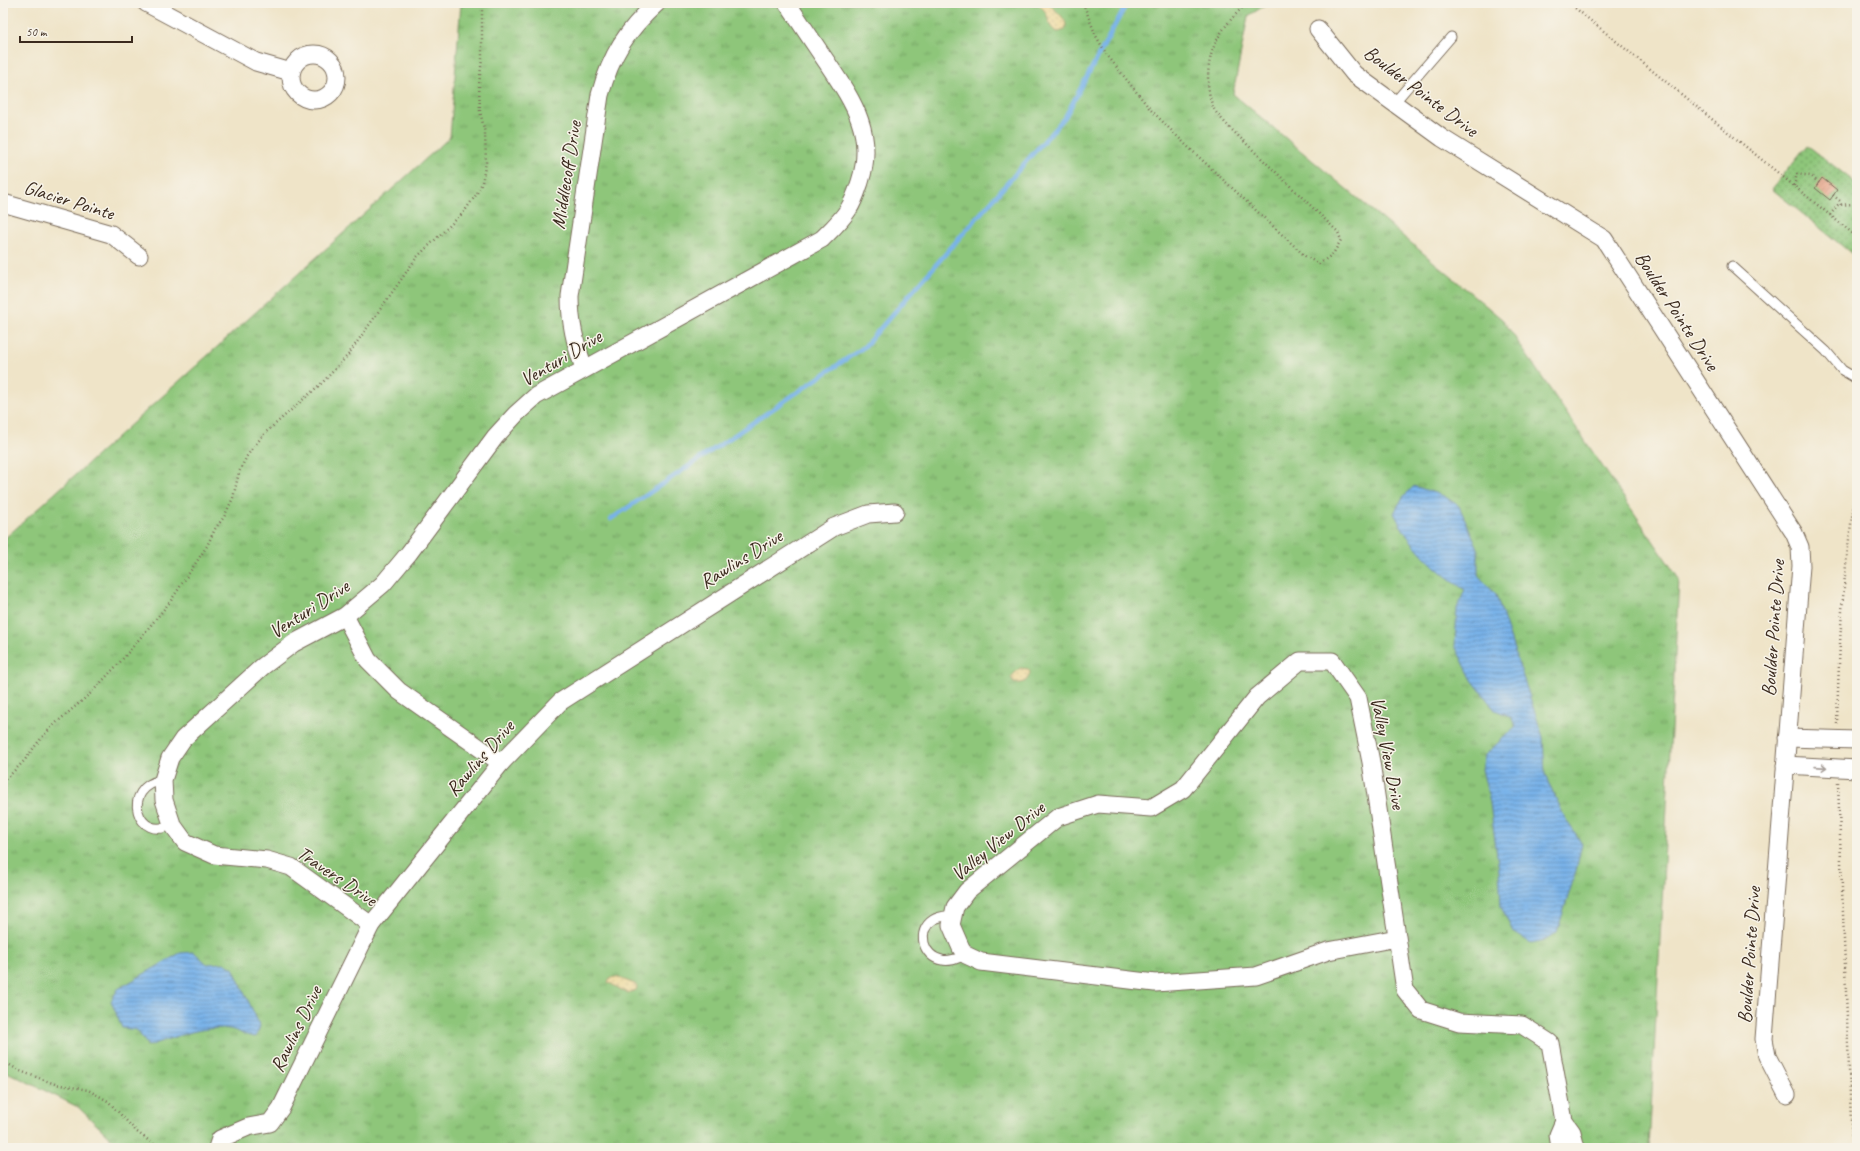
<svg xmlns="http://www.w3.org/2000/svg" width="1860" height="1151" font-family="Caveat,sans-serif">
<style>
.grass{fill:url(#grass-tufts);stroke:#64784c}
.sand{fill:url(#sand-dots);stroke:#94825e}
.park{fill:url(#park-dots);stroke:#64784c}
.water{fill:url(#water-rules);stroke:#5a6e84}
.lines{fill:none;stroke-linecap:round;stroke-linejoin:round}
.stream{stroke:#78b2e9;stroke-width:4.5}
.building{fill:url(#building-hatch)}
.service-casing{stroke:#7a6b5a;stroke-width:11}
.minor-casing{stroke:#7a6b5a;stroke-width:19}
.path{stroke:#7a6b5a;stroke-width:2.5;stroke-dasharray:1 3;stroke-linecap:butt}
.service{stroke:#fff;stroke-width:9}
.minor{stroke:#fff;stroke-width:17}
.oneway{stroke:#a79f9a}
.labels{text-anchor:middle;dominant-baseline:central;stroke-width:3;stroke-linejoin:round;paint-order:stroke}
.street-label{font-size:20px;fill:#3b2a1e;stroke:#f7f3e8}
</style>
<defs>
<pattern id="grass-tufts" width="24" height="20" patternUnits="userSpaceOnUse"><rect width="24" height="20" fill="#8ec67a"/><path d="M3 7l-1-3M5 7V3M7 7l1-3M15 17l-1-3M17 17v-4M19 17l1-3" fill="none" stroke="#75a163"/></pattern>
<pattern id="sand-dots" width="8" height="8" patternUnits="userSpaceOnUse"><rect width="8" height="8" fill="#eeda9e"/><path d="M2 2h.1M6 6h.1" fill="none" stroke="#cdbb88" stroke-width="1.8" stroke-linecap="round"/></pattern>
<pattern id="park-dots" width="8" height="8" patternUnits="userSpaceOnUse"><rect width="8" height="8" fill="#8ec67a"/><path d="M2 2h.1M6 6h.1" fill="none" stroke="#75a163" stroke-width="1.8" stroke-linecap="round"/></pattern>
<pattern id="water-rules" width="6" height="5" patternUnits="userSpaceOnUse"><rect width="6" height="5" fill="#78b2e9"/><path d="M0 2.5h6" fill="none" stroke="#6491bc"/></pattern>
<pattern id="building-hatch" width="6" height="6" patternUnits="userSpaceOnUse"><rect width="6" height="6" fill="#e7a58a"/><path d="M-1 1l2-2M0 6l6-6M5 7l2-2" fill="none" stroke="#bc8770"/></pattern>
</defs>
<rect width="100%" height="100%" fill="#f7f3e8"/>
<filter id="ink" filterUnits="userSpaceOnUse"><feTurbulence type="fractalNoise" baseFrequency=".025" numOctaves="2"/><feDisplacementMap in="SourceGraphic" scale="8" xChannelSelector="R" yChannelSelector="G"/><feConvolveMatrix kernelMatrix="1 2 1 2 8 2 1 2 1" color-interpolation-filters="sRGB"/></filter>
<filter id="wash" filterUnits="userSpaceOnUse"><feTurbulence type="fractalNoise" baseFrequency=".012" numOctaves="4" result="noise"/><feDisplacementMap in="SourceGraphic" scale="16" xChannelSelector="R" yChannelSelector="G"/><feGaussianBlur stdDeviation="0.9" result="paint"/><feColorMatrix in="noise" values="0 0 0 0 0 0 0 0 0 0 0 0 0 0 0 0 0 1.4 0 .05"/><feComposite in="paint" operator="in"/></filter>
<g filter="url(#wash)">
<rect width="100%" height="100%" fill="#efe4c8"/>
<path class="grass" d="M461 3H1269L1248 16 1233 94 1503 320 1679 579 1649 1148H121L78 1107 3 1070V540L450 137Z"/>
<g class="sand">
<path d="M1037 3H1049C1054 11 1070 19 1065 30L1058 32C1048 28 1050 22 1046 13 1044 9 1040 6 1037 3Z"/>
<path d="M1020 668 1028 669 1030 672C1028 682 1023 684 1014 683L1011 677Z"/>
<path d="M616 977 635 984 637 987 636 990 627 993 608 982 610 978Z"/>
</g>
<path class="park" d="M1807 145 1857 184V258L1772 189Z"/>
<g class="water">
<path d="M1414 486 1444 496 1459 506 1478 548V575L1496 595 1543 737 1545 775 1566 820 1582 843 1576 871 1557 932 1546 940 1531 943 1513 932 1501 907 1499 871 1490 803 1482 769 1485 755 1516 726 1510 716 1495 710 1472 680 1455 646 1457 608 1465 590C1435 570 1410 546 1394 513L1403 497Z"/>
<path d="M194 952 207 964 224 963 233 968 260 1026 256 1037C245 1036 239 1031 230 1029 201 1025 174 1038 148 1046L137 1030 122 1028 111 1001 118 989 180 953Z"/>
</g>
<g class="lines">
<path class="stream" d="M611 519 864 347 1065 117 1127 3"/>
</g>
<g id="blocks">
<path class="building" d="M1822 178 1837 190 1830 200 1815 188Z"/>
</g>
</g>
<g filter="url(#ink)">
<use href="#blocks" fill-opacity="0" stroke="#7a6b5a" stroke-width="1"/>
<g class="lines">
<g class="service-casing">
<g id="service">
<path d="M1394 103 1451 37"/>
<path d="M1732 266 1826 351 1842 370 1857 379"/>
<path d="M163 780C119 787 138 844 172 824"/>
<path d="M954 915C947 916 939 916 933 920 916 931 923 957 942 960 950 962 958 958 966 955"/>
</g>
</g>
<g class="minor-casing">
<g id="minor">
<path d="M146 3 256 62 291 72"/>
<path d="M1318 29 1354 74 1442 138 1604 239 1794 533 1800 547 1801 566 1764 1039 1767 1056 1787 1095"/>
<circle cx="314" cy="77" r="23"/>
<path d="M3 203 111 234 139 256"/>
<path d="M584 368C575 343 570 323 570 296L600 95C611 55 626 31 657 3"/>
<path d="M345 616 368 660 399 691 501 763"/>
<path d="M1787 738 1857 740"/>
<path d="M1785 765 1857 769"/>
<path d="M371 925 291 867 267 860 214 855 185 842 172 824 164 800 163 780 170 758 183 739 262 667 294 643 345 616 383 584 409 553 495 437 516 414 536 396 822 239C831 230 841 221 848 210 854 201 857 191 860 182 876 133 852 100 826 61 813 42 800 22 787 3"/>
<path d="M1397 938 1328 951 1256 976 1155 983 981 962 966 955 961 948 951 925 955 907 967 891 1058 817 1098 804 1151 808 1183 789 1257 697 1300 661H1332L1358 698 1371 762 1405 990 1421 1010 1459 1022 1522 1025 1550 1043 1564 1121 1572 1132 1576 1148"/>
<path d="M217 1148 220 1139 248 1127 270 1123 281 1108 371 925 501 763 560 702 834 527 868 514 895 512"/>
<path d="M1560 1148 1558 1135 1564 1121"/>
</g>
</g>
<g class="path">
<path d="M1083 3 1096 36 1107 55 1150 109 1186 145 1305 256 1319 264 1333 254 1341 240 1338 232 1229 127C1224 121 1216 114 1213 107 1210 99 1208 88 1208 80 1208 45 1223 26 1247 3"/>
<path d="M1569 3 1857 237"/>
<path d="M1794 186 1797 174 1811 176 1819 183"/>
<path d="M1833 195 1840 201 1841 205"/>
<path d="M1830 215 1838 205 1853 204 1857 206"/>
<path d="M1837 724C1839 644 1843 565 1857 486"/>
<path d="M3 782 24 761 42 737 56 723 91 693 121 661 170 602 207 546 215 529 224 517 233 498 239 472 247 456 253 448 264 434 323 382 348 355 417 257 464 212 476 195 482 183 486 162 485 133 480 111 479 84 482 59V3"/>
<path d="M1838 783 1852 1148"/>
<path d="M3 1061 20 1071 55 1084 88 1090 108 1101 137 1132 159 1148"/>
</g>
<use href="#service" class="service"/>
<use href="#minor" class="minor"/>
</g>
<defs><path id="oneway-shaft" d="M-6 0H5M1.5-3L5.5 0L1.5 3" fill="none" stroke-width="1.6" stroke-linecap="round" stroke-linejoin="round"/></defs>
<use class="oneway" href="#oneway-shaft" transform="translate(1821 767) rotate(4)"/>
</g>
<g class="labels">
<g class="street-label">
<text transform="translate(1421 91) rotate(37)">Boulder Pointe Drive</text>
<text transform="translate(566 175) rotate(-81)">Middlecoff Drive</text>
<text transform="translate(69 200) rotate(17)">Glacier Pointe</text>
<text transform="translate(1677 311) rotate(57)">Boulder Pointe Drive</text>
<text transform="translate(561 358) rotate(-31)">Venturi Drive</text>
<text transform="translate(741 559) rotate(-32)">Rawlins Drive</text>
<text transform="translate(309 609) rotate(-33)">Venturi Drive</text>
<text transform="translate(1773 628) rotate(-86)">Boulder Pointe Drive</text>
<text transform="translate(1388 753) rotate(79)">Valley View Drive</text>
<text transform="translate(480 758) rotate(-49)">Rawlins Drive</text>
<text transform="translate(998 841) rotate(-39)">Valley View Drive</text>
<text transform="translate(337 876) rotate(34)">Travers Drive</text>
<text transform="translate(1749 955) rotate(-86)">Boulder Pointe Drive</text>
<text transform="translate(296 1029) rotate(-64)">Rawlins Drive</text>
</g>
</g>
<rect width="1860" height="1151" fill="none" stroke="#f7f3e8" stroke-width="16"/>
<path d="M20 36v6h112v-6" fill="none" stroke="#3b2a1e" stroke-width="2"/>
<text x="26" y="36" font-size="12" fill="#3b2a1e" stroke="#f7f3e8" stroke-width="3" paint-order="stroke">50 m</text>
</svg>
